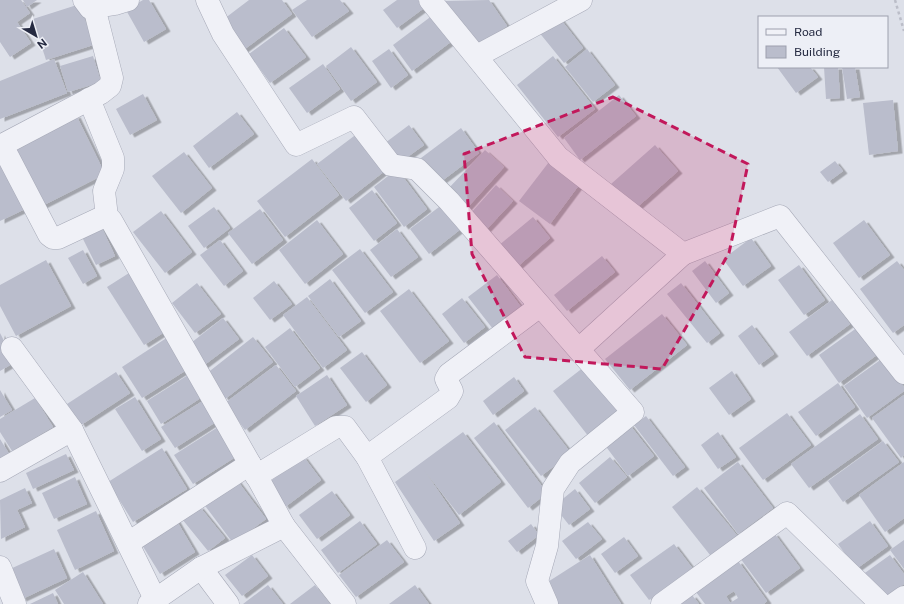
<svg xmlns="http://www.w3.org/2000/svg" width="904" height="604" font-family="'Public Sans',sans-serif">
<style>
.building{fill:#babdcc;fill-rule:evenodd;filter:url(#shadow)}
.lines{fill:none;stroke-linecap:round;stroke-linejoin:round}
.minor-casing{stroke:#a6a9b7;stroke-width:23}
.path{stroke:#bbbdc8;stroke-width:2.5;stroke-dasharray:3 3;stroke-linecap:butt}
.minor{stroke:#f0f1f7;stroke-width:22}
.marked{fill:#c2185b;fill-opacity:0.2;stroke:#c2185b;stroke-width:3;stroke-dasharray:8 5;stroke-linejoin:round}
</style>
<defs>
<filter id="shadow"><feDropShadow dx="4.5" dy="2.5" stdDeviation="0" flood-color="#0004"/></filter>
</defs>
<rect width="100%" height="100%" fill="#dde0e9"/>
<g class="building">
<path d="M0 0H21L30 13 17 22 31 43 10 57 0 42Z"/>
<path d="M23 0H37L27 7Z"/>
<path d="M143 0H149L166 29 144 42 126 10Z"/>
<path d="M249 0H282L292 14 242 51 220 22Z"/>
<path d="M307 0H340L349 11 312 37 292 10Z"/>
<path d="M397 0H418L424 8 397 28 383 10Z"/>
<path d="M489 0 507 26 475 48 444 1Z"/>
<path d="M80 4 93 45 46 60 33 19Z"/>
<path d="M433 15 452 41 412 71 393 45Z"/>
<path d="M558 16 583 48 564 63 538 31Z"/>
<path d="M284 28 306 57 270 83 249 54Z"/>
<path d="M351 47 377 82 351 101 326 66Z"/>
<path d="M389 49 408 75 391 88 372 61Z"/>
<path d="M587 49 615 85 593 102 565 67Z"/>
<path d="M93 56 101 82 68 92 60 66Z"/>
<path d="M553 56 595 109 558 137 517 85Z"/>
<path d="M54 59 67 93 0 119V81Z"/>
<path d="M323 64 340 89 307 113 289 88Z"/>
<path d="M777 67H810L818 77 796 93Z"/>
<path d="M824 67H838L840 98 826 99Z"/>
<path d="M842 67H855L860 97 847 99Z"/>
<path d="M143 94 157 120 130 135 116 109Z"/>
<path d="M619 95 636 116 580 160 564 138Z"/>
<path d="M893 100 898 151 869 155 863 103Z"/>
<path d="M237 112 254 134 209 168 193 146Z"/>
<path d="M76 115 105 174 40 207 11 148Z"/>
<path d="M409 125 424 145 399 163 385 143Z"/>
<path d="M461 128 479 153 439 183 421 158Z"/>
<path d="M358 133 386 170 346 201 317 164Z"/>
<path d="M655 145 678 171 634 210 611 184Z"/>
<path d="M485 150 504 167 467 208 447 190Z"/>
<path d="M184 152 212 188 181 213 152 176Z"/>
<path d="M552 158 582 181 550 224 519 201Z"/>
<path d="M312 159 339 195 285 237 257 201Z"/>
<path d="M835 161 843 171 828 182 820 172Z"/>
<path d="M0 165 25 209 0 221Z"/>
<path d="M397 169 427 209 404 227 374 187Z"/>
<path d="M496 185 513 201 485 231 469 215Z"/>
<path d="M372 190 397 223 374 241 349 208Z"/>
<path d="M443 204 462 228 429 254 410 229Z"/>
<path d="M214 207 230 228 204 248 188 226Z"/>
<path d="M260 209 283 240 252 264 228 233Z"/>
<path d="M161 211 192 252 165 273 133 232Z"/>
<path d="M533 217 550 238 516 268 498 246Z"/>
<path d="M317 220 343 254 305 284 279 250Z"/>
<path d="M864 220 890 255 859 278 833 243Z"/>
<path d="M100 224 115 256 96 265 80 233Z"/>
<path d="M397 229 418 257 391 277 370 250Z"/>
<path d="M751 238 771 266 743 286 723 259Z"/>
<path d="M220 240 243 271 224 286 200 255Z"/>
<path d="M360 249 393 292 365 313 332 270Z"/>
<path d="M83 250 97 276 83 284 68 258Z"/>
<path d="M602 256 615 272 567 311 554 295Z"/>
<path d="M46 260 71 306 16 336 0 306V285Z"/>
<path d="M705 261 729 293 716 303 692 271Z"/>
<path d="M897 261 904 270V325L893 333 860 289Z"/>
<path d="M799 265 825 300 804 315 778 280Z"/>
<path d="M129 273 166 331 144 345 107 287Z"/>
<path d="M497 275 521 307 493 329 468 297Z"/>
<path d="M330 279 361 321 339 337 308 296Z"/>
<path d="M274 281 292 304 270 320 253 298Z"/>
<path d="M197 283 221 314 195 333 172 303Z"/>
<path d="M681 283 720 333 707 343 667 294Z"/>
<path d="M409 289 449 341 420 363 380 311Z"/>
<path d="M307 297 347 350 323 368 283 315Z"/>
<path d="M462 298 485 327 464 343 442 314Z"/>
<path d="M832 300 850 324 807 356 789 332Z"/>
<path d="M662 314 687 345 630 390 605 359Z"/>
<path d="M223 318 239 339 203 366 187 346Z"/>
<path d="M752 325 774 354 759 365 738 336Z"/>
<path d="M858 327 878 354 839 383 819 355Z"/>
<path d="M290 328 320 368 295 387 265 347Z"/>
<path d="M0 333 15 362 0 371Z"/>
<path d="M168 337 188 369 142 398 122 367Z"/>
<path d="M253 337 273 362 225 399 206 374Z"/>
<path d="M362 352 387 385 366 402 340 368Z"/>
<path d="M883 358 904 387V391L867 418 844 386Z"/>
<path d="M276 365 296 391 245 430 225 403Z"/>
<path d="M584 367 619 414 589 437 553 391Z"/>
<path d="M732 371 751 399 729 415 709 388Z"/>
<path d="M116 372 130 393 81 425 67 404Z"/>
<path d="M188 375 202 397 161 424 147 401Z"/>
<path d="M327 375 347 405 315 426 296 396Z"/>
<path d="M514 377 524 391 493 415 483 401Z"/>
<path d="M838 383 855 407 816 436 798 412Z"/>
<path d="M0 390 12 410 0 417Z"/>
<path d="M904 395V455L901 458 872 418Z"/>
<path d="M135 397 161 439 142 451 115 409Z"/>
<path d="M35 398 53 427 12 451 0 432V419Z"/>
<path d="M206 399 219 420 175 448 161 427Z"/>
<path d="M535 407 571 453 541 476 505 430Z"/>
<path d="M787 413 811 445 763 480 739 448Z"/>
<path d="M860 414 878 439 809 488 791 464Z"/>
<path d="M646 416 685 467 673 476 634 425Z"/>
<path d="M494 422 547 493 528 508 474 438Z"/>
<path d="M629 424 654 456 628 476 604 444Z"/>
<path d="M218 427 237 456 193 484 174 455Z"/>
<path d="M463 432 501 482 459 515 424 470 460 523 434 541 395 482Z"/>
<path d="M718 432 736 457 718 469 701 445Z"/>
<path d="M0 439 11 457 0 464Z"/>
<path d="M883 441 899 462 843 502 828 481Z"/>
<path d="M162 448 187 489 133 522 108 482Z"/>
<path d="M66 454 74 470 33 489 26 473Z"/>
<path d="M303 456 321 480 285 507 268 483Z"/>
<path d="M610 457 627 477 595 503 579 483Z"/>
<path d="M738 462 773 508 738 534 704 488Z"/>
<path d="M904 462V518L885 532 859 495Z"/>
<path d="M75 477 87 504 54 519 42 493Z"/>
<path d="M236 479 266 519 233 543 203 503Z"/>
<path d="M697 487 740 539 714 560 672 507Z"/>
<path d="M25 488 32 503 17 510 25 527 1 539 0 500Z"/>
<path d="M575 489 590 509 569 525 554 506Z"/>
<path d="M332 491 350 515 317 539 299 515Z"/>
<path d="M199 506 225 538 208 551 182 519Z"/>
<path d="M96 511 114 551 75 570 57 530Z"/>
<path d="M175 518 195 552 160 574 139 540Z"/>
<path d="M360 521 377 544 338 573 321 550Z"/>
<path d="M870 521 888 546 856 569 838 544Z"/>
<path d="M588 522 602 539 576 559 562 541Z"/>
<path d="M531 524 539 535 517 552 508 541Z"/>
<path d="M774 533 800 568 766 593 740 558Z"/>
<path d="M624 537 638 556 615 573 601 554Z"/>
<path d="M387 540 404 562 356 597 339 575Z"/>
<path d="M904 540V569L890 550Z"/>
<path d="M674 544 693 569 649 600 630 575Z"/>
<path d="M54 549 67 578 22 599 8 570Z"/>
<path d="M252 555 268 576 242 596 225 575Z"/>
<path d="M590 555 621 604H556L543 585Z"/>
<path d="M890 555 904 574V584L881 600 862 575Z"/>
<path d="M738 561 767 601 764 604H705L696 592ZM734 591 738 598 730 603 726 596Z"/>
<path d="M83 572 103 604H64L55 590Z"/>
<path d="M268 585 283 604H243Z"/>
<path d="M315 585 330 604H290Z"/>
<path d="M415 585 429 604H389Z"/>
<path d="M53 593 58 604H30Z"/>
<path d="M692 595 699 604H679Z"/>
</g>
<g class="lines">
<g class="minor-casing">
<g id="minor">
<path d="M84 0 90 8 115 4 128 0"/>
<path d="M207 0 223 34 296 145 354 117 391 165 417 169 449 201 633 412 570 463 553 489 547 546 537 581 547 604"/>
<path d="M430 0 558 157 683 254 780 216 904 373"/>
<path d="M477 56 581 0"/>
<path d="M89 99 113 158V169L104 191 107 217"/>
<path d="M0 145H2L49 235 53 238H58L105 216 111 220 250 464 284 526 345 604"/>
<path d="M2 145 101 93 110 86 112 78 94 7"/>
<path d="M12 348 72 430 155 599"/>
<path d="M579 349 683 254"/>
<path d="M367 457 448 398 452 391 446 379 449 374 540 306"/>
<path d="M0 471 72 430"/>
<path d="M256 476 336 427H345L367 457 415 548"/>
<path d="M128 543 250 464"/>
<path d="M0 567 15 604"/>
<path d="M201 568 228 604"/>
<path d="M149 604 201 568 284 526"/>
<path d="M662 604 787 513 881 604"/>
<path d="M894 604 904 597"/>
</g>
</g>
<path class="path" d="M895 0 904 31"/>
<use href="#minor" class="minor"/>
</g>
<path class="marked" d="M613 97 748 164 729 253 662 369 525 357 472 254 464 154Z"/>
<rect x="758" y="16" width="130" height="52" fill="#edeff6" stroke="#9da0ae"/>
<rect x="766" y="29" width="20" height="6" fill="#f0f1f7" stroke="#9da0ae"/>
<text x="794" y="36" font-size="12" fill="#252a41">Road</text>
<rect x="766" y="46" width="20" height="12" fill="#babdcc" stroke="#9da0ae"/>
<text x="794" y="56" font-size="12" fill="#252a41">Building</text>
<g transform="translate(36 36) rotate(142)" stroke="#edeff6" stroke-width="3" paint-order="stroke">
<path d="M0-3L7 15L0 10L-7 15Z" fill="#252a41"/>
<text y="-6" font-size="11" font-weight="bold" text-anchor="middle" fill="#252a41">N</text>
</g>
</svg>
